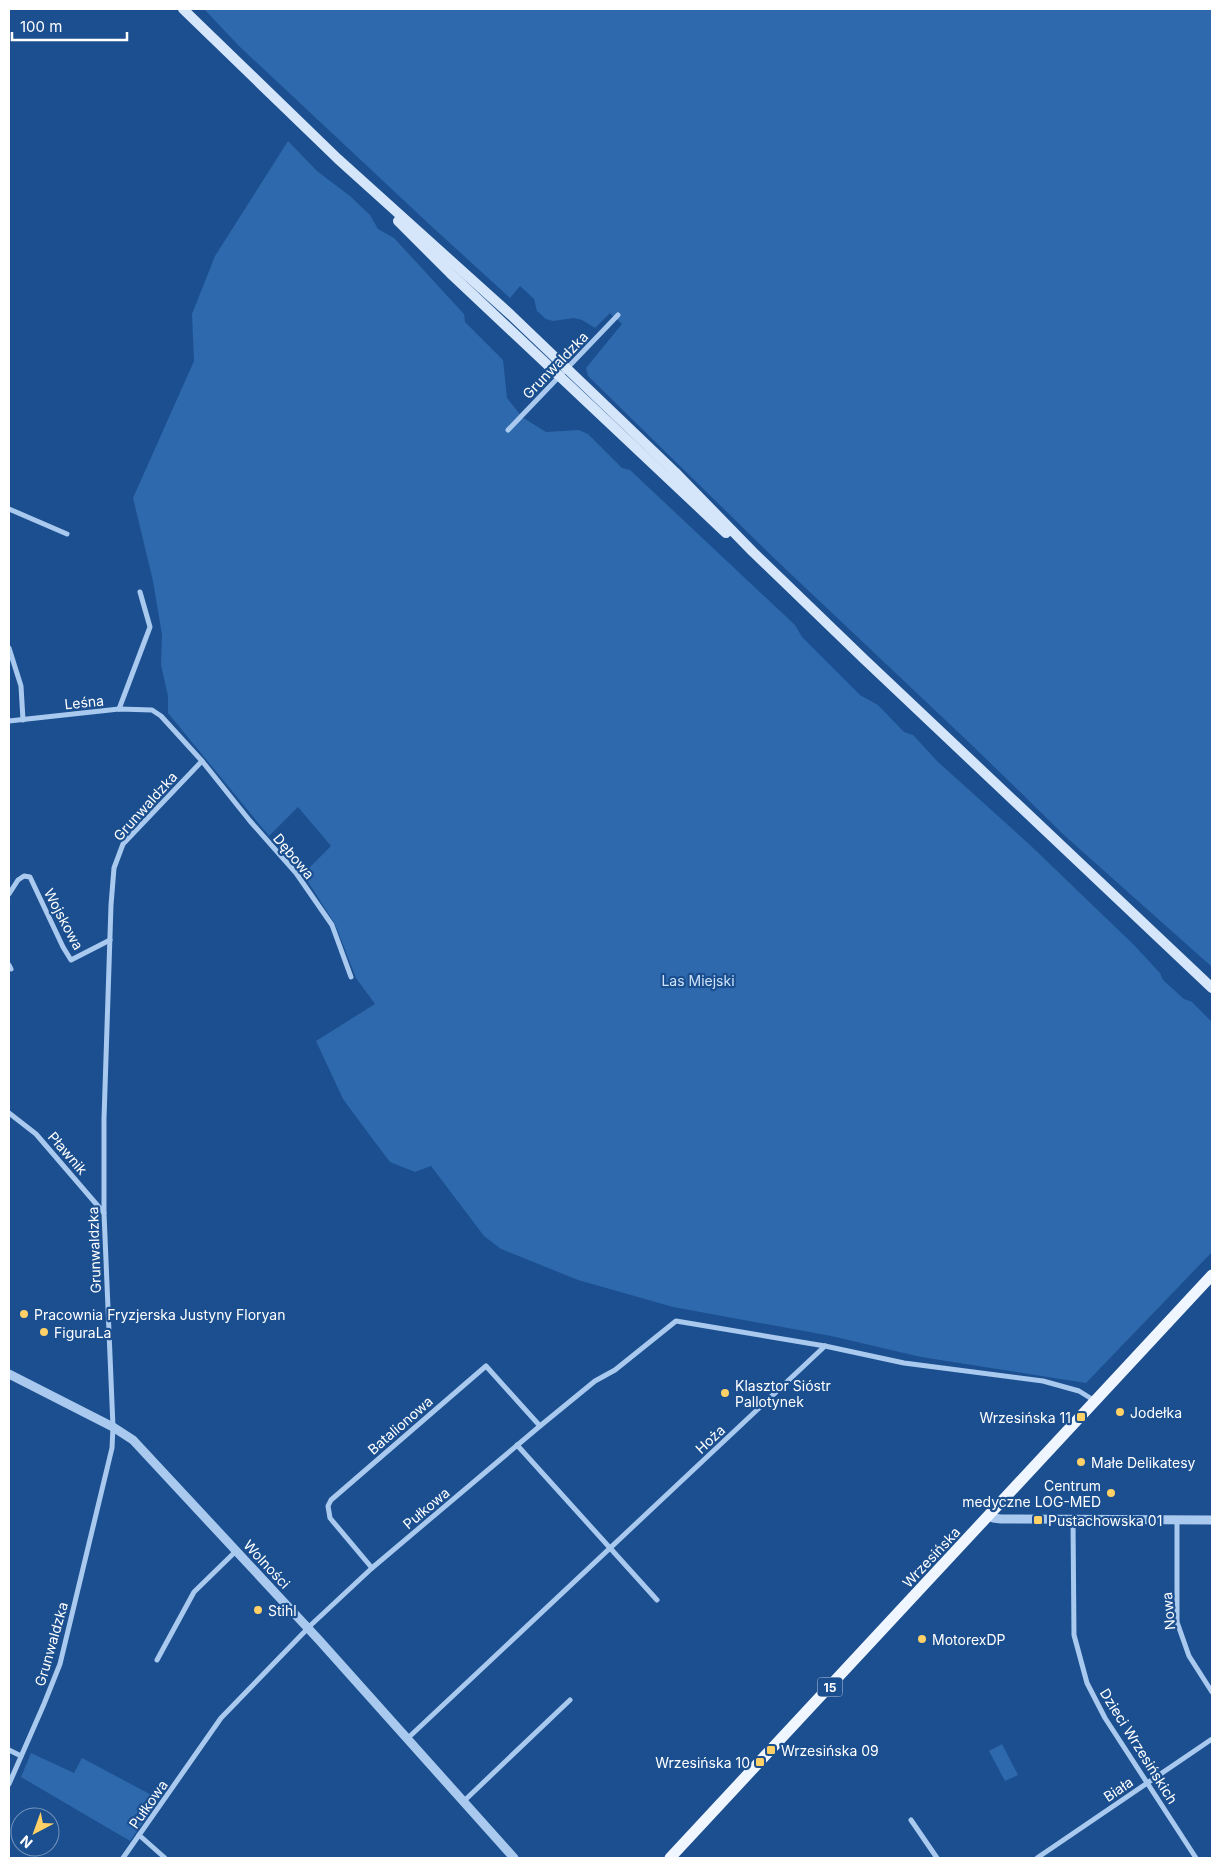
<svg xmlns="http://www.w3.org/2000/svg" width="1221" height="1867" font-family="Inter,sans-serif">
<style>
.green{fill:#2e69ad}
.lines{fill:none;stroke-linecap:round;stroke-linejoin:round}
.minor{stroke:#a9c9ee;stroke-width:5}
.tertiary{stroke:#a9c9ee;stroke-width:9}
.secondary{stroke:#d6e6fa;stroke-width:10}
.primary{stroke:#f0f6ff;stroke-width:11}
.poi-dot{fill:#ffd166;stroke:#1b4f8f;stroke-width:2}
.labels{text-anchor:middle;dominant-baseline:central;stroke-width:4.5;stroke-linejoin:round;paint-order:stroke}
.shield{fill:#1b4f8f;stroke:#bbcadd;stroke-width:1}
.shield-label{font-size:12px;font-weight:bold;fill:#fff}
.street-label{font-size:14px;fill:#fff;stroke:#1b4f8f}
.park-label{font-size:14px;fill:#cfe3fa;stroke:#1b4f8f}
.poi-label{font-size:14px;fill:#fff;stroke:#1b4f8f;text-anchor:start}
</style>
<rect width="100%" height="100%" fill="#1b4f8f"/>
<g class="green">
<path d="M204 9H1212V967L1065 836 977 750 775 559 588 376 586 368 622 324 617 319 522 417 546 432 579 430 588 434 622 468 630 470 795 625 802 637 860 695 878 705 904 732 913 735 937 761 1029 844 1134 945 1160 973 1163 980 1184 999 1192 1002 1212 1022V1252L1086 1383 921 1357 831 1336 673 1307 578 1280 501 1249 484 1236 431 1166 415 1172 390 1162 371 1137 343 1099 316 1041 375 1004 356 978 335 924 303 874 331 846 298 807 269 836 168 713V696L161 665 162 635 153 581 133 498 194 361 192 314 215 256 288 141 317 171 350 196 370 215 378 229 394 238 464 314 465 322 503 360 507 398 522 417 616 319 610 313 595 328 582 320 574 318 553 321 546 319 537 311 534 299 520 286 510 298 429 224 239 46Z"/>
<path d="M1002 1744 1018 1775 1005 1781 989 1751Z"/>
<path d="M31 1753 74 1773 82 1758 159 1799 130 1841 21 1777Z"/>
</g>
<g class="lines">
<g class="minor">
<path d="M508 430 618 315"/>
<path d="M9 509 67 534"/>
<path d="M9 648 21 686 23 720"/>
<path d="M119 709 150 627 140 592"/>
<path d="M9 721 119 709 152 710 161 716 202 761 250 821 296 873 332 925 351 977"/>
<path d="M9 894 18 880 24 876 30 877 63 947 71 960 110 940"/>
<path d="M9 965 11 969"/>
<path d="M9 1113 36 1134 104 1213"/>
<path d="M517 1445 657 1600"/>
<path d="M1073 1520 1074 1635 1087 1683 1105 1718 1196 1858"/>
<path d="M1177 1520V1622L1189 1656 1212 1692"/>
<path d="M372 1568 330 1518 328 1506 331 1500 486 1366 540 1426"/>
<path d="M157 1660 194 1592 236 1551"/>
<path d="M408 1738 825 1346"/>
<path d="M9 1750 21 1756"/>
<path d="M9 1784 44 1704 60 1664 112 1448 113 1427 104 1213V1119L111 905 114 868 123 844 202 761"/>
<path d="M464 1801 570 1700"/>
<path d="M911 1820 937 1858"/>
<path d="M139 1835 165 1858"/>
<path d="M123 1858 221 1718 312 1624 372 1568 540 1426 595 1381 615 1370 676 1321 825 1346 904 1363 1043 1381 1079 1391 1095 1401"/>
<path d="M1037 1858 1212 1739"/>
</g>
<g class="tertiary">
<path d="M9 1374 113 1427 133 1440 319 1640 514 1858"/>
<path d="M990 1515 993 1518 1001 1519 1212 1520"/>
</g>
<g class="secondary">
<path d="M183 9 338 159 511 315 675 472 753 552 865 660 1212 988"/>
<path d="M398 221 450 273 726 533"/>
</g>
<path class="primary" d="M670 1858 1212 1275"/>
</g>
<g class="poi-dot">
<circle cx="24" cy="1314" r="5"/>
<circle cx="44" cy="1332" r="5"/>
<circle cx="725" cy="1393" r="5"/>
<circle cx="1120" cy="1412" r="5"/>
<rect x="1076" y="1412" width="10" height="10" rx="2.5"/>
<circle cx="1081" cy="1462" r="5"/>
<circle cx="1111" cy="1493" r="5"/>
<rect x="1033" y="1515" width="10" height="10" rx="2.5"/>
<circle cx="258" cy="1610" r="5"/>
<circle cx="922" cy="1639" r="5"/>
<rect x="766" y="1745" width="10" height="10" rx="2.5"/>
<rect x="755" y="1757" width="10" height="10" rx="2.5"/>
</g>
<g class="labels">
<rect class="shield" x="817.5" y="1677.5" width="25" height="19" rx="4"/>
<g class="shield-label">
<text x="830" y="1687">15</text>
</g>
<g class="street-label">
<text transform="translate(555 365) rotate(-46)">Grunwaldzka</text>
<text transform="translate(84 702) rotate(-6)">Leśna</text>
<text transform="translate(145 806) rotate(-48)">Grunwaldzka</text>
<text transform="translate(294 856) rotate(50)">Dębowa</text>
<text transform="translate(64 919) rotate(62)">Wojskowa</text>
<text transform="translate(68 1153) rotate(49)">Pławnik</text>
<text transform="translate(94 1250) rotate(-92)">Grunwaldzka</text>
<text transform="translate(400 1425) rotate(-41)">Batalionowa</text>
<text transform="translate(710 1439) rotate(-43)">Hoża</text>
<text transform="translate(426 1508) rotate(-40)">Pułkowa</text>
<text transform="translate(931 1557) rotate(-47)">Wrzesińska</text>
<text transform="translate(267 1564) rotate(47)">Wolności</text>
<text transform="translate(1168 1611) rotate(-95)">Nowa</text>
<text transform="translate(51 1644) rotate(-74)">Grunwaldzka</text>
<text transform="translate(1139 1746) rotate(58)">Dzieci Wrzesińskich</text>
<text transform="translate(1118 1789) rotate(-34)">Biała</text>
<text transform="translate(148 1804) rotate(-55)">Pułkowa</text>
</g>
<g class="park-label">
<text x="698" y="980">Las Miejski</text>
</g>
<g class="poi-label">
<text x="34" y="1314">Pracownia Fryzjerska Justyny Floryan</text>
<text x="54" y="1332">FiguraLa</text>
<text x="735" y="1385">Klasztor Sióstr<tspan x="735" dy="16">Pallotynek</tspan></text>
<text x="1130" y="1412">Jodełka</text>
<text x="1071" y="1417" text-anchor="end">Wrzesińska 11</text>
<text x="1091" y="1462">Małe Delikatesy</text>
<text x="1101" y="1485" text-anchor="end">Centrum<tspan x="1101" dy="16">medyczne LOG-MED</tspan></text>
<text x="1048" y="1520">Pustachowska 01</text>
<text x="268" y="1610">Stihl</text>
<text x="932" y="1639">MotorexDP</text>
<text x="781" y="1750">Wrzesińska 09</text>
<text x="750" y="1762" text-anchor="end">Wrzesińska 10</text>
</g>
</g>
<rect width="1221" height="1867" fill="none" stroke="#ffffff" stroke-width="20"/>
<g transform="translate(35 1832) rotate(221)"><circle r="24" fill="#1b4f8f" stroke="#7695bc"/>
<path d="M0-4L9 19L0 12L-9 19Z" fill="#ffd166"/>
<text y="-8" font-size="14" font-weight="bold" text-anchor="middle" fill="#ffffff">N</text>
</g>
<path d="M12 32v8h115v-8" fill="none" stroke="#ffffff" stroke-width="2.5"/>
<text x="20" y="32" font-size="15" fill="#ffffff" stroke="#1b4f8f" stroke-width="4" paint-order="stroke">100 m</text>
</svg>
